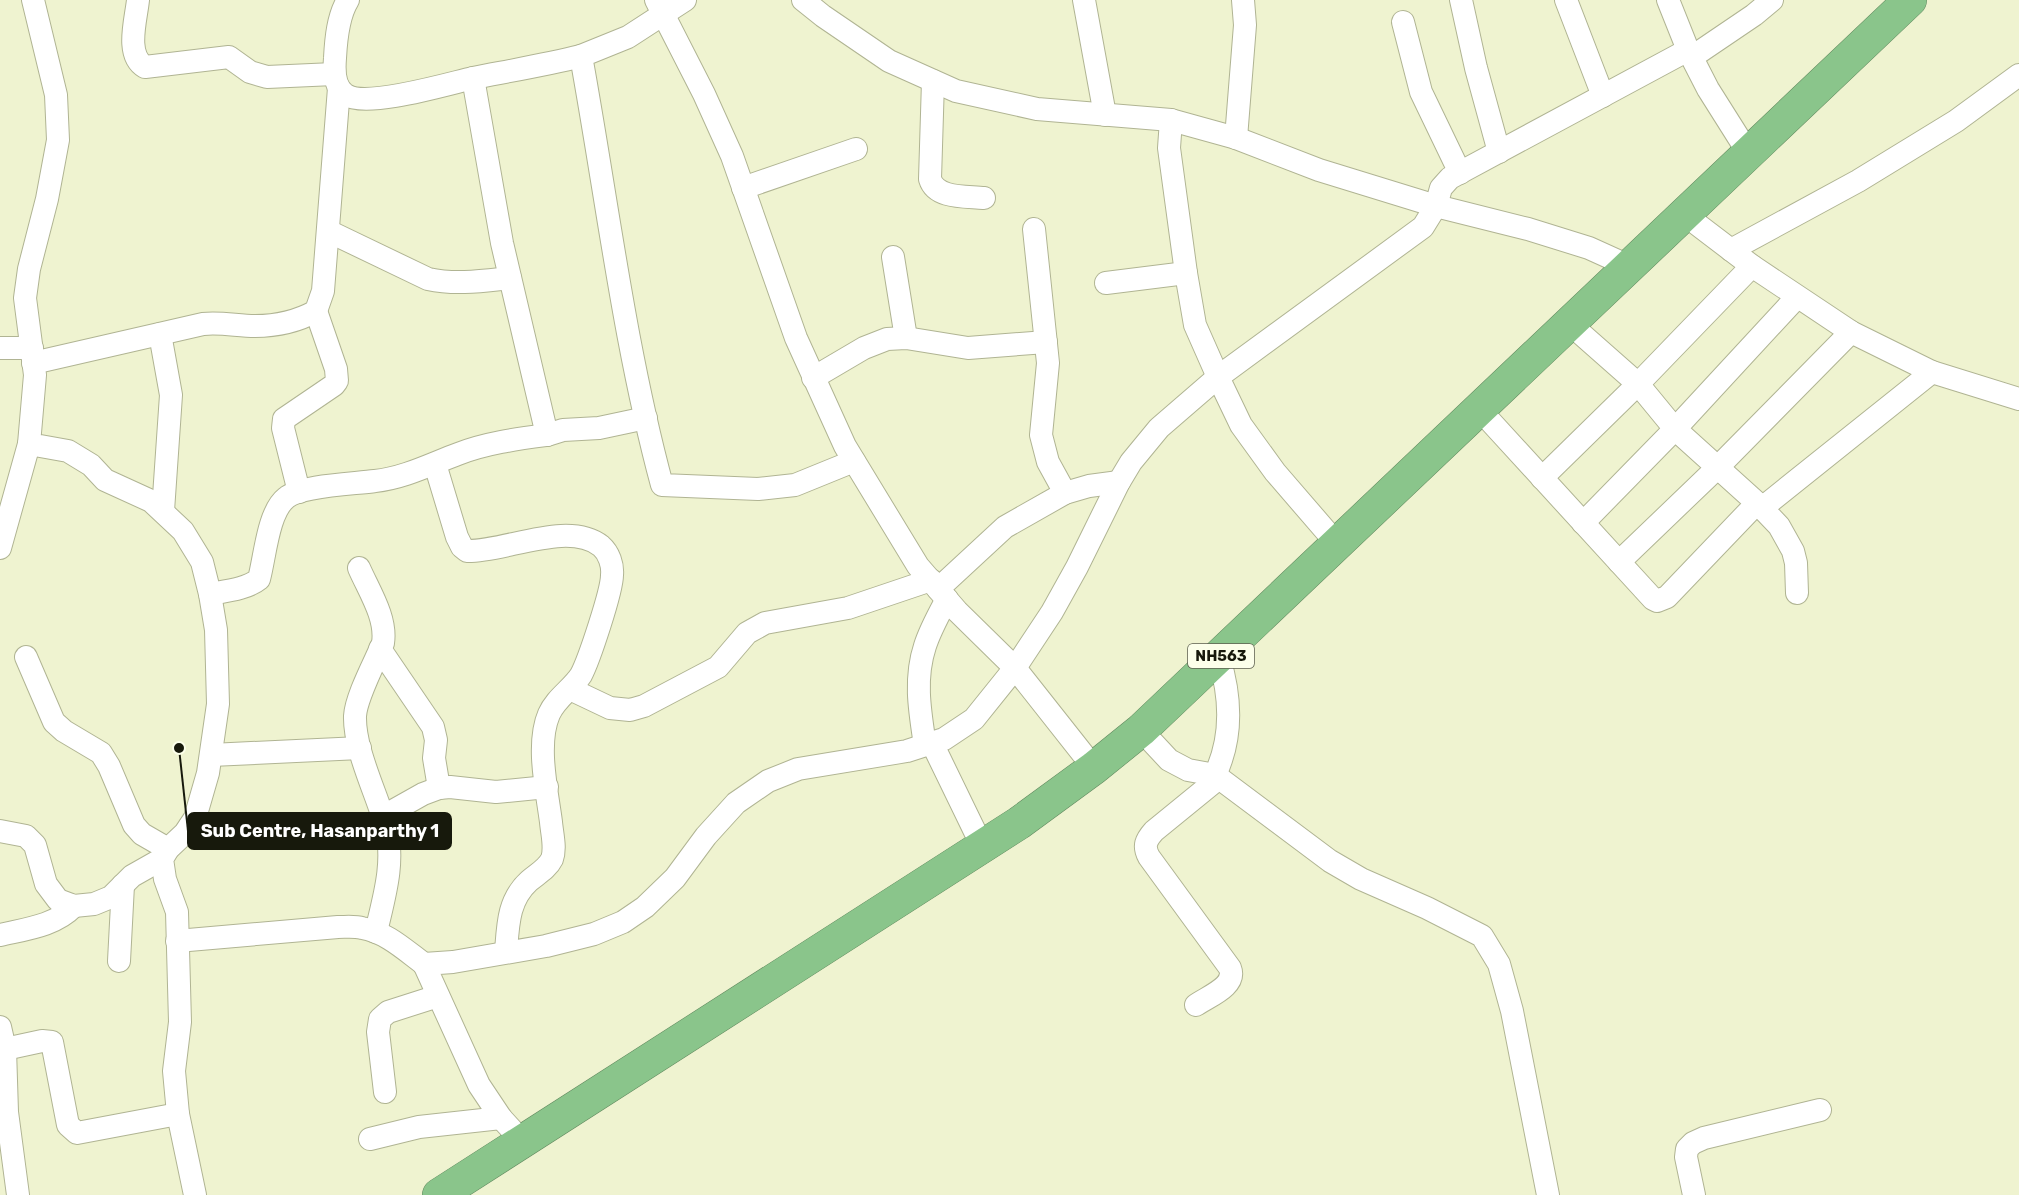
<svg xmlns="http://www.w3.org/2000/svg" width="2019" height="1195" font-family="Rubik,sans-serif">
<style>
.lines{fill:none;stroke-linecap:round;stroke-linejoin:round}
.minor-casing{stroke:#b0b493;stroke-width:24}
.highway-casing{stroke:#62895f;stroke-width:34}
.minor{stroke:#fff;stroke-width:22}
.highway{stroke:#8ac58b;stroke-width:33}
.labels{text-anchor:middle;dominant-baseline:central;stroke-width:4.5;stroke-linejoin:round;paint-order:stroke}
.shield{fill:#fcffea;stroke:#5c5e4f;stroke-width:1.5}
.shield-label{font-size:15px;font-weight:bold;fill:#17190c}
.leader{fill:none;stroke:#17190c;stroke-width:2}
.callout-dot{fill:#17190c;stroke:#fcffea;stroke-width:2}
.callout{fill:#17190c;stroke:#17190c;stroke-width:2}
.callout-label{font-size:18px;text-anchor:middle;font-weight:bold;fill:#fff}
</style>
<rect width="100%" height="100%" fill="#eff3d0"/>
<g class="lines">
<g class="minor-casing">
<g id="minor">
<path d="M33 0 56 95 58 140 47 199 29 269 25 298 35 375 29 444 68 451 91 465 105 480 151 501 183 531 202 562 210 594 216 630 218 704 208 773 195 818 185 833 168 849 162 859 165 879 177 912 180 1022 174 1071 178 1114 195 1195"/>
<path d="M138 0C136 20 125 55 145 67L229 57 250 72 267 77 334 74"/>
<path d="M348 0C338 16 336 39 335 58 334 70 334 88 346 95 367 108 447 84 473 78 509 71 545 65 581 56"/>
<path d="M656 0 704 94 732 156 796 338 845 446 918 566 957 611 1015 668 1094 768"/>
<path d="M685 0 628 37 581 56C607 199 624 344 662 485L758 489 795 485 854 461"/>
<path d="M803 0 823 16 889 61 956 91 1037 109 1171 120 1236 138 1319 170 1436 206 1528 229 1589 248 1631 267"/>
<path d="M1084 0 1105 115"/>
<path d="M1461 0 1476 68 1499 152"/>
<path d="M1566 0 1603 96"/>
<path d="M1668 0 1688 50 1708 89 1749 154"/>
<path d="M1403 22 1421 92 1460 173"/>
<path d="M1692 57 1754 15 1772 0"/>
<path d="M473 78 502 243 547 435 563 430 599 428 646 418"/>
<path d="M933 81 930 179C936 199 966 196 984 198"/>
<path d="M1171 120 1169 148 1186 273 1195 325 1218 377 1241 425 1275 472 1338 545"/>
<path d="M1236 138 1245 25 1243 0"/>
<path d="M743 188 856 149"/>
<path d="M1685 215 1752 266 1851 332 1932 372 2019 399"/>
<path d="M1034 229 1048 363 1041 435 1048 462 1065 493"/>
<path d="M328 231 428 279C456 285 482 281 510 278"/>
<path d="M1731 250 1858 181 1956 121 2019 75"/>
<path d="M893 257 906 338"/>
<path d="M1106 283 1186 273"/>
<path d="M1570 324 1638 384 1675 429 1757 503 1779 526 1793 551 1796 563 1797 593"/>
<path d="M160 334 171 395 163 511"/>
<path d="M0 348H32"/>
<path d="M33 363 203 324C221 322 238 326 255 326 276 326 298 321 316 311L323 291 339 88"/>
<path d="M813 378 864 348 887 339 906 338 968 348 1046 342"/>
<path d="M1480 410 1653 599 1657 601 1667 597 1757 503"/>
<path d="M435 464 457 537 462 547 467 551C505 552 568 520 601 546 609 553 613 565 612 575 612 591 589 660 581 675 572 689 556 698 549 714 536 744 547 791 551 822 552 834 556 848 552 859 547 869 537 874 529 881 508 900 508 925 506 952"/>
<path d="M1542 478 1638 384 1752 266"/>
<path d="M299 492 283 428 284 419 334 385 337 381 336 369 316 311"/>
<path d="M1762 508 1932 372"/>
<path d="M1583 523 1675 429 1797 297"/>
<path d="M0 548 29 444"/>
<path d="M1619 562 1718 467 1851 332"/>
<path d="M359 568C369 591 387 618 383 643 375 662 356 697 355 716 354 750 377 794 386 827 395 863 384 897 376 932"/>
<path d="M938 589 1005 527 1065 493 1089 486 1119 482"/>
<path d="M210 594C226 591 247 589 259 579 265 557 268 512 286 498 301 485 354 484 375 481 404 478 431 464 458 454 486 443 517 439 547 435"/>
<path d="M380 649 433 727 436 740 434 758 439 788"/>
<path d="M26 657 54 722 64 731 101 753 109 766 134 825 142 834 168 849"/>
<path d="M570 689 610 708 630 710 644 706 718 667 747 633 765 623 848 608 931 580"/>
<path d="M1141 730 1169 760 1188 770 1215 775 1330 861 1361 879 1427 908 1482 936 1499 964 1512 1011 1548 1195"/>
<path d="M932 743 982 846"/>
<path d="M925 745C920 712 914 679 925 646 930 630 939 614 947 599"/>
<path d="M211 755 360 748"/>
<path d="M1215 775C1233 737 1231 697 1219 658"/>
<path d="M382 817 423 794 439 788 450 787 496 792 547 787"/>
<path d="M190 826 231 830 272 831"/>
<path d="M0 831 26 836 35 845 46 884 58 900 74 906 94 904 111 897 132 876 162 859"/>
<path d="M0 935C26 929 55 926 74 906"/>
<path d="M177 941 338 927C346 927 355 926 362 928 386 932 405 950 424 964"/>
<path d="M119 961 123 885"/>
<path d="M1196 1005C1209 996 1237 986 1230 968L1149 857C1143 846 1146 840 1154 831L1219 778"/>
<path d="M0 1027 5 1049 7 1112 18 1195"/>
<path d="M5 1049 42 1041 52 1042 68 1125 77 1133 178 1114"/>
<path d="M385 1092 378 1032 380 1019 388 1012 438 996"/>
<path d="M370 1139 419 1127 501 1118"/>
<path d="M523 1142 501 1118 479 1085 424 964 453 962 546 946 594 934 623 922 645 907 675 878 706 836 736 803 768 781 798 769 907 751 944 739 974 719 1015 668 1052 612 1077 567 1119 482 1131 462 1159 428 1218 377 1423 227 1436 206 1441 188 1450 178 1688 50"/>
<path d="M1694 1195 1686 1157 1687 1149 1693 1143 1704 1138 1820 1110"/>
</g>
</g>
<g class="highway-casing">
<path id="highway" d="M439 1195 1019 823 1094 768 1141 730 1910 0"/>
</g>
<use href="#minor" class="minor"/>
<use href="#highway" class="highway"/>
</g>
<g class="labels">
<rect class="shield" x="1188" y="644" width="66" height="24" rx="4.5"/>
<g class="shield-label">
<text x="1221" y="656">NH563</text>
</g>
</g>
<path class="leader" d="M179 748L188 831"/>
<circle class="callout-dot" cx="179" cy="748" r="6"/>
<rect class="callout" x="188" y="813" width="263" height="36" rx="6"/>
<g class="callout-label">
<text x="320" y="837">Sub Centre, Hasanparthy 1</text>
</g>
</svg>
